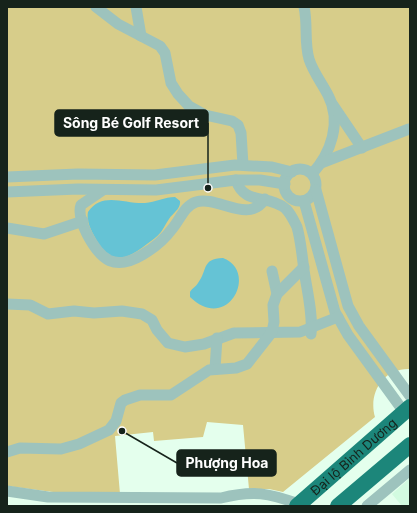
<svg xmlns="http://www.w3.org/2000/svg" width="417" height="513" font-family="Inter,sans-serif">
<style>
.built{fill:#d2fbe0}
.green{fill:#d7cd8a}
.water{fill:#65c3d5}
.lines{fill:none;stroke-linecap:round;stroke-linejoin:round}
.minor{stroke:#9dc3bd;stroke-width:11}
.highway{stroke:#1c867a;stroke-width:16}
.labels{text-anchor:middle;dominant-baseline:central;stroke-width:4;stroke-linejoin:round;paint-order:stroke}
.street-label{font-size:13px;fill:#16231b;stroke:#fff}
.leader{fill:none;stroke:#16231b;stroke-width:1.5}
.callout-dot{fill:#16231b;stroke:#fff;stroke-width:1.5}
.callout{fill:#16231b;stroke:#16231b;stroke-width:1.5}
.callout-label{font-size:14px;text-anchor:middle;font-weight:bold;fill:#fff}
</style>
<rect width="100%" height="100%" fill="#e4ffed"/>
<path class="built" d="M410 478V506H402L392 494Z"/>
<path class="green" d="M7 7H410V369C383 368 368 393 375 417L283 492 269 489H249L243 425 207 422 203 437 154 441 153 432 115 436 120 494 53 492 7 486Z"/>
<g class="water">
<path d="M175 197 180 201C181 209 173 213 169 219 166 223 164 228 161 232 157 237 152 240 147 244 128 259 111 267 97 241 92 232 86 222 88 212 102 191 124 204 145 203 155 202 165 197 175 197Z"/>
<path d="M223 258C259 271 228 334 190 297V292C192 288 196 287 198 283 208 270 201 259 223 258Z"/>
</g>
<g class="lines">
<g class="minor">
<path d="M96 7 118 24 160 46 165 53 171 83 178 94 189 106 205 115 232 121 238 125 241 133 243 165"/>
<path d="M136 7 141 36"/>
<path d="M304 7C308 24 304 42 309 59 313 72 322 83 328 95 342 122 331 153 312 174"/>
<path d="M333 105 362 148"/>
<path d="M321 163 409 129"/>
<circle cx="300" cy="185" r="16"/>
<path d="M7 177 78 174 155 175 235 165 272 167 292 172"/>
<path d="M236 180C244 206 269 194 286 209 291 214 294 221 297 227 301 241 302 256 304 270 307 291 313 313 311 334"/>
<path d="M103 190 81 205C78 213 83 226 87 234 101 261 115 271 142 255 154 248 164 240 172 229 180 220 184 206 196 202 217 195 248 225 265 199"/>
<path d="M316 190 348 306 359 326 410 396"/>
<path d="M7 192 78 189 156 190 236 180H260L285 184"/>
<path d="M304 201 335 312 348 335 404 412"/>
<path d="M7 228 44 234 83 221"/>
<path d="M272 271 277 294"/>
<path d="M7 304 30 305 48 314 74 311 94 313 122 311 142 314 152 320 157 330 168 343 185 347 204 344 234 333 300 332 338 317"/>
<path d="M215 369 217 338"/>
<path d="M7 452 20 448 61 449 79 444 109 430 116 421 121 403 125 400 140 395H171L209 370 236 368 247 364 272 332 274 322 273 305 277 294 304 267"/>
<path d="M7 491 48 497 221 498C254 490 268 493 299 504"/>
<path d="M367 506 410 470"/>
</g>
<g class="highway">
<path id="s1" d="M297 506 410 407"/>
<path d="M338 506 410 445"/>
</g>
</g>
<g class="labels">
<g class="street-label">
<text stroke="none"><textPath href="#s1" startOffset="75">Đại lộ Bình Dương</textPath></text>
</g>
</g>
<path class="leader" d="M208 188L208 123M122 431L177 463"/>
<g class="callout-dot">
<circle cx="208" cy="188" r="4"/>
<circle cx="122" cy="431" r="4"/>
</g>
<g class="callout">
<rect x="55" y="110" width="153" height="26" rx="4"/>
<rect x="177" y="450" width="99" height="26" rx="4"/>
</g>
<g class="callout-label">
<text x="131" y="128">Sông Bé Golf Resort</text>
<text x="227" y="468">Phượng Hoa</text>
</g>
<rect width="417" height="513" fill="none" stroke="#16231b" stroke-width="16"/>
</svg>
